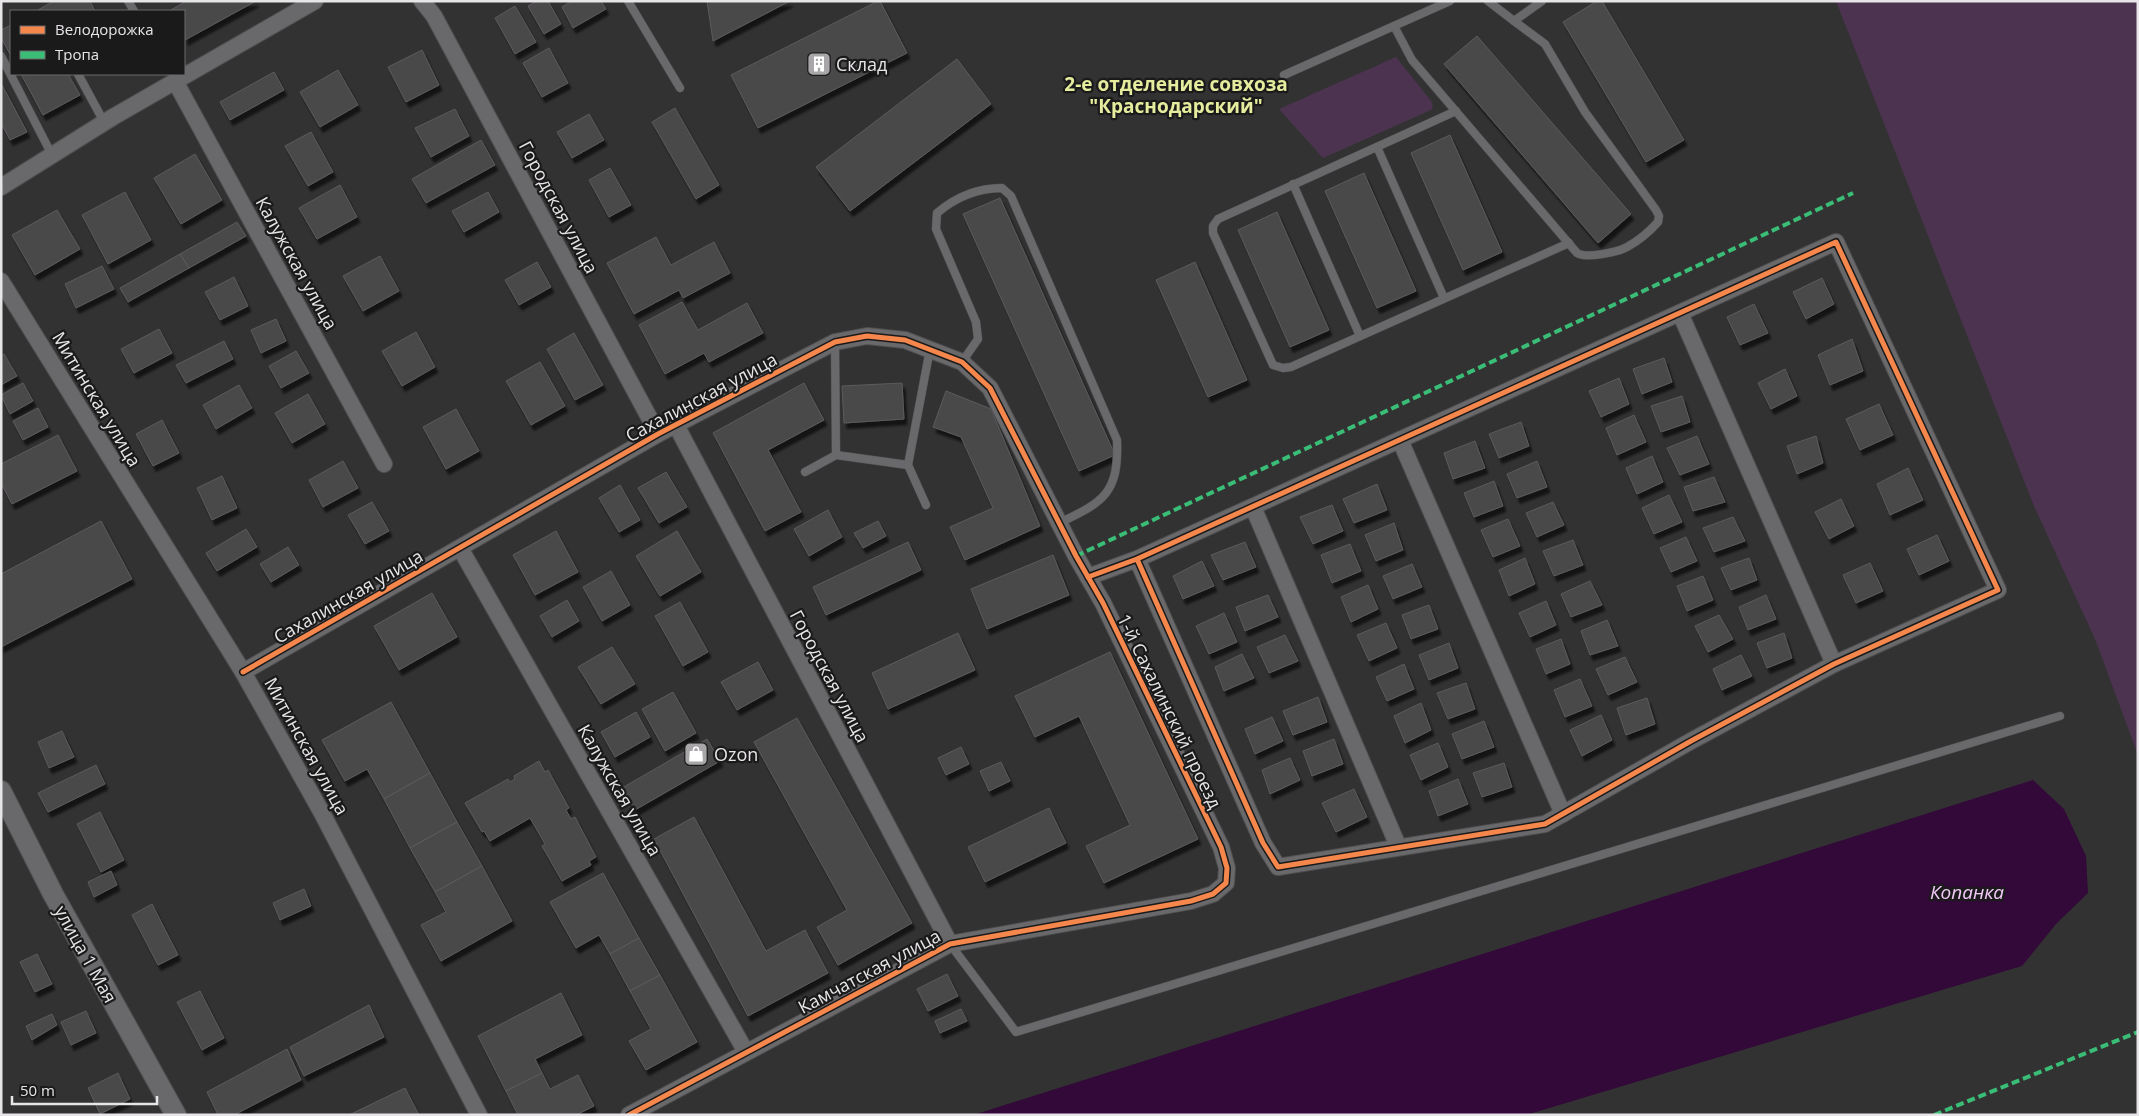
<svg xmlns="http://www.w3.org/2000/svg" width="2139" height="1116" font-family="'Open Sans',sans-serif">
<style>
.green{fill:#4c3350}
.water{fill:#320938}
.building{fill:#4a494a;stroke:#5c5a5c;filter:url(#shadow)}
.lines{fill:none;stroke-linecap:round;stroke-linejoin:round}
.service-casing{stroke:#504f50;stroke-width:9}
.minor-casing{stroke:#504f50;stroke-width:18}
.tertiary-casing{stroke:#504f50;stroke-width:22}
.service{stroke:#69686a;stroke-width:8}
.minor{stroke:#69686a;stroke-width:16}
.tertiary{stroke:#69686a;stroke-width:20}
.quiet{stroke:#3abd76;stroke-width:4;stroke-dasharray:8 4;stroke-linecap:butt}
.cycleway-casing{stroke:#1b1a1b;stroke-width:8}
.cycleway{stroke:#f5874c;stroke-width:5}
.labels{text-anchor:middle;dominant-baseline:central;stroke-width:4.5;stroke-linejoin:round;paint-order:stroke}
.poi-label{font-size:18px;fill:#e7e5e7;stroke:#1b1a1b;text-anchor:start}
.street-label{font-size:18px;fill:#e7e5e7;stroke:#1b1a1b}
.neighbourhood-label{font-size:19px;font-weight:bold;fill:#e5ec9d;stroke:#1b1a1b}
.water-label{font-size:19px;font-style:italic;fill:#f1c8f7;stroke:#1b1a1b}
</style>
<defs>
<filter id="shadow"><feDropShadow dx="3" dy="5.5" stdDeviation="1" flood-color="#0009"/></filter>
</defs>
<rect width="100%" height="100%" fill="#333233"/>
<g class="green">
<path d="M1836 1H2138V755L2095 639 2034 506Z"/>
<path d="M1396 57 1431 101 1433 107 1431 110 1323 158 1279 109Z"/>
</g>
<path class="water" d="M2033 780 2064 809 2086 856 2088 893 2056 924 2022 966 1526 1115H973Z"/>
<g class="building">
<path d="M54 1H90L95 11H36Z"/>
<path d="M187 1H256L185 40 184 11H169Z"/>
<path d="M537 1H548L561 24 544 34 528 6Z"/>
<path d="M572 1H601L606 9 573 28 562 7Z"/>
<path d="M707 1H790L713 41Z"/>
<path d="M878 1H880L907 53 758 128 731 75Z"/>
<path d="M1597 1H1602L1684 140 1646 162 1563 22Z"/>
<path d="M515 6 536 42 515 54 495 18Z"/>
<path d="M11 25V56L1 38V30Z"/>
<path d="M1477 36 1631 214 1598 243 1444 64Z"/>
<path d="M549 48 568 83 542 97 523 63Z"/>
<path d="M422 50 439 85 406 102 388 67Z"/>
<path d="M957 59 991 104 850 211 816 167Z"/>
<path d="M338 70 358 105 320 127 300 92Z"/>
<path d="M274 72 284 90 230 120 220 102Z"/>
<path d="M21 74H68L80 95 43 115Z"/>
<path d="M1 83 27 132 10 140 1 123Z"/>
<path d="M675 108 719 185 696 199 652 122Z"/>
<path d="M455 109 469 136 431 157 415 128Z"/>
<path d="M589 114 604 140 572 158 557 132Z"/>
<path d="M311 132 333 172 308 186 285 146Z"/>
<path d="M1450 135 1502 252 1463 270 1411 153Z"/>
<path d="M481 140 495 165 426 203 412 179Z"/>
<path d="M195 154 222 200 181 224 154 178Z"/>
<path d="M610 168 631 205 609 217 589 180Z"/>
<path d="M1364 173 1416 291 1377 308 1325 191Z"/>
<path d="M340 185 357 217 317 239 299 208Z"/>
<path d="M125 192 151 240 108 264 82 215Z"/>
<path d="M488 192 499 212 464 232 452 211Z"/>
<path d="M1000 198 1115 455 1079 471 963 214Z"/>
<path d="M57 210 80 249 35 275 12 235Z"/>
<path d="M1277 212 1329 330 1290 347 1238 230Z"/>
<path d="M237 222 246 236 189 268 180 254Z"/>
<path d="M656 237 671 265 714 242 730 273 683 298 679 290 634 314 607 263Z"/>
<path d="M180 254 189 268 128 302 120 288Z"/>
<path d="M380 256 399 291 363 311 343 276Z"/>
<path d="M537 262 551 287 519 305 505 280Z"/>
<path d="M1195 262 1247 380 1208 397 1156 280Z"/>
<path d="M102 266 114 289 76 308 65 284Z"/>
<path d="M234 277 248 306 220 320 205 292Z"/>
<path d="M1822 278 1834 304 1806 319 1793 292Z"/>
<path d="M682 302 698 330 747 303 763 333 709 362 704 353 665 374 639 325Z"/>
<path d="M1754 304 1768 333 1740 345 1727 317Z"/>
<path d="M276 319 286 341 261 353 251 330Z"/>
<path d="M159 329 172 353 134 373 121 349Z"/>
<path d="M416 332 435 367 402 386 382 351Z"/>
<path d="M574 333 603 385 575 400 547 349Z"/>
<path d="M1852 339 1863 371 1830 385 1818 355Z"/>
<path d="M224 341 233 359 186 383 176 365Z"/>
<path d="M296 351 309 373 281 388 269 366Z"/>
<path d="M4 354 17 376 1 385V356Z"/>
<path d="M1664 358 1672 382 1642 394 1633 369Z"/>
<path d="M540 362 565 406 531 425 506 381Z"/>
<path d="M1785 369 1797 396 1771 409 1758 383Z"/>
<path d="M1619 378 1629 404 1601 417 1589 391Z"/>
<path d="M23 383 33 401 10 414 1 395Z"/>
<path d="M804 383 824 420 768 450 801 512 765 531 713 433Z"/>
<path d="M902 383 904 419 844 423 842 386Z"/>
<path d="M239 385 252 408 216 429 203 405Z"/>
<path d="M946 391 991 409 1040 526 965 560 950 527 993 508 961 437 933 427Z"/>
<path d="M308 394 325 424 292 443 275 413Z"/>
<path d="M1682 396 1690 422 1661 432 1651 406Z"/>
<path d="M1879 404 1893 435 1860 450 1846 419Z"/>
<path d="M38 408 48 427 23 440 13 421Z"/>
<path d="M456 409 479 451 446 469 423 427Z"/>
<path d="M1634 415 1646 442 1617 455 1606 428Z"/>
<path d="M162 420 179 453 153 466 136 434Z"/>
<path d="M1521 422 1529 446 1499 458 1489 434Z"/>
<path d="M58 435 77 471 12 504 1 483V464Z"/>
<path d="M1697 436 1709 464 1680 475 1667 448Z"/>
<path d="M1816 436 1823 463 1797 474 1787 446Z"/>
<path d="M1475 441 1485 468 1453 479 1444 453Z"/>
<path d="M1652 456 1663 482 1637 494 1626 468Z"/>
<path d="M343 461 358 488 323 507 309 480Z"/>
<path d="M1537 461 1547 487 1517 498 1507 474Z"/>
<path d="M1908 468 1923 500 1890 515 1877 484Z"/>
<path d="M666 472 687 507 659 523 638 488Z"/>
<path d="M222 476 237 508 212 520 197 488Z"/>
<path d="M1714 477 1725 502 1693 511 1684 487Z"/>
<path d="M1494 481 1503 506 1474 517 1464 493Z"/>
<path d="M1377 484 1387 510 1354 523 1343 499Z"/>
<path d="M620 485 640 520 619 532 599 498Z"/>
<path d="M1669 495 1682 522 1654 534 1642 508Z"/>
<path d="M1841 499 1854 526 1829 539 1815 512Z"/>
<path d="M372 502 389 531 365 544 348 515Z"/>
<path d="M1553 502 1564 525 1537 537 1526 513Z"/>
<path d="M1332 505 1343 531 1313 544 1300 517Z"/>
<path d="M828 510 842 537 809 556 794 529Z"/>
<path d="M1733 517 1745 541 1714 552 1703 528Z"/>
<path d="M1508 519 1520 546 1493 557 1481 530Z"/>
<path d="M101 521 132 579 1 647V574Z"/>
<path d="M878 521 886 536 863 548 854 533Z"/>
<path d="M1394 523 1403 550 1376 561 1365 535Z"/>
<path d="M246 529 257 547 217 571 206 553Z"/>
<path d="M556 531 578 572 535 595 513 555Z"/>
<path d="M677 531 701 572 660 596 636 556Z"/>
<path d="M1937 535 1949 561 1919 575 1907 549Z"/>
<path d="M1686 537 1697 561 1671 572 1660 548Z"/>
<path d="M1573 540 1583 565 1554 576 1543 551Z"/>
<path d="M908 542 921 570 826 615 813 587Z"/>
<path d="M1245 542 1256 567 1223 580 1211 555Z"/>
<path d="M1350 544 1361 571 1332 583 1321 555Z"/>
<path d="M288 547 299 565 271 582 260 564Z"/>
<path d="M1053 555 1069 595 987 629 971 589Z"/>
<path d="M1525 558 1535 584 1509 596 1499 570Z"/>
<path d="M1749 558 1757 580 1731 590 1721 568Z"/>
<path d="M1202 561 1214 586 1183 599 1173 576Z"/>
<path d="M1870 563 1883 591 1856 603 1843 575Z"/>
<path d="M1412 564 1422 587 1393 599 1383 576Z"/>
<path d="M611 571 630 605 602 621 583 587Z"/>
<path d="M1703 576 1713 600 1687 611 1677 586Z"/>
<path d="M1590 581 1602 605 1571 617 1561 594Z"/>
<path d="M1368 585 1378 609 1351 622 1341 597Z"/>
<path d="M432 593 457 637 399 670 374 626Z"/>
<path d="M1268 595 1278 617 1245 631 1236 607Z"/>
<path d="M1766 595 1776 619 1748 630 1739 607Z"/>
<path d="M567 600 579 621 552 637 540 616Z"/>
<path d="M1546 601 1556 625 1530 637 1519 613Z"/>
<path d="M680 602 708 652 683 666 655 616Z"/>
<path d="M1429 605 1438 629 1411 639 1402 615Z"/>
<path d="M1224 613 1237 642 1209 654 1196 626Z"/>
<path d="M1719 615 1733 639 1708 652 1695 626Z"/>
<path d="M1607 620 1618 646 1590 655 1581 631Z"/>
<path d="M1386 623 1397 648 1369 661 1357 635Z"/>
<path d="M958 633 975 670 888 709 872 673Z"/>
<path d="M1784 633 1792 658 1767 668 1757 643Z"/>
<path d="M1285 635 1298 661 1269 673 1257 647Z"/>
<path d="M1561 639 1570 664 1546 674 1536 649Z"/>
<path d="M1449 643 1458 668 1429 680 1419 655Z"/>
<path d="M612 647 635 684 601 704 578 667Z"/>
<path d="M1110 652 1198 839 1104 883 1086 846 1130 825 1079 716 1035 737 1015 696Z"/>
<path d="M1242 654 1254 678 1224 691 1215 667Z"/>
<path d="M1741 655 1752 676 1722 690 1713 669Z"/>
<path d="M1625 657 1637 682 1608 695 1596 669Z"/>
<path d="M758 662 773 690 737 710 721 682Z"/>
<path d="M1404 664 1414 689 1387 701 1376 677Z"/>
<path d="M1580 679 1592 706 1565 717 1554 690Z"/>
<path d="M1466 683 1475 709 1448 719 1437 693Z"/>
<path d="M673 692 696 733 665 751 642 709Z"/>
<path d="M1318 697 1327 722 1293 735 1283 711Z"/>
<path d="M1647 698 1655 724 1626 735 1617 708Z"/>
<path d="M391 702 430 773 384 799 367 769 345 781 322 740Z"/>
<path d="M1421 703 1431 730 1405 743 1394 716Z"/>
<path d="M636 712 650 737 615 757 601 732Z"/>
<path d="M1601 715 1612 740 1582 756 1570 730Z"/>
<path d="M1272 717 1283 741 1255 754 1245 729Z"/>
<path d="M797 718 912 923 838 965 817 927 847 910 754 742Z"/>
<path d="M1484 721 1494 747 1462 759 1452 734Z"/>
<path d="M62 731 74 757 49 768 38 742Z"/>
<path d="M707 739 720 761 635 810 622 788Z"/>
<path d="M1334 739 1343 764 1312 776 1303 751Z"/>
<path d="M1438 743 1448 767 1421 780 1410 755Z"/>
<path d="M961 747 969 764 946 775 938 758Z"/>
<path d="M1290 758 1300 780 1270 794 1262 770Z"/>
<path d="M539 761 545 772 548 770 569 808 566 810 571 819 575 817 596 857 589 861 591 865 562 881 542 846 545 844 530 818 490 841 484 831 482 832 465 803 508 779 510 782 515 779 514 776Z"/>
<path d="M1001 762 1010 781 989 791 980 771Z"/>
<path d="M1504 763 1512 787 1482 797 1473 773Z"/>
<path d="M96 765 105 784 48 812 38 793Z"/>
<path d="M430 773 457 822 410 848 384 799Z"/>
<path d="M1458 779 1468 804 1438 816 1429 791Z"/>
<path d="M1354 789 1367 817 1336 832 1322 803Z"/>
<path d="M1049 808 1066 843 985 882 968 847Z"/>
<path d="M100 812 124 860 101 872 77 824Z"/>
<path d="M694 817 766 951 805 930 828 973 748 1016 654 839Z"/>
<path d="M457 822 482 866 435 892 410 848Z"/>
<path d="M482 866 512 921 441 961 421 925 446 912 435 892Z"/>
<path d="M111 871 117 885 94 897 88 882Z"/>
<path d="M603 873 639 938 610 954 599 935 576 948 550 902Z"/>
<path d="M304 889 311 906 280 920 273 903Z"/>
<path d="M152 904 178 955 158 965 132 915Z"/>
<path d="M639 938 660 975 630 991 610 954Z"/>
<path d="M37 954 52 984 35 992 20 962Z"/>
<path d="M947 974 958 996 928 1011 917 989Z"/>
<path d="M660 975 697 1042 646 1070 629 1041 651 1029 630 991Z"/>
<path d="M200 991 224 1038 202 1050 177 1002Z"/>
<path d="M561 993 582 1035 535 1059 542 1073 506 1091 478 1036Z"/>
<path d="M369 1005 384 1037 304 1076 290 1047Z"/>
<path d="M961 1009 967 1021 940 1033 935 1021Z"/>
<path d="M86 1011 96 1033 71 1045 61 1022Z"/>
<path d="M52 1014 57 1025 32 1040 26 1026Z"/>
<path d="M287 1049 301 1080 234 1115H218L207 1092Z"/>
<path d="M118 1073 130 1099 100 1114 88 1088Z"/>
<path d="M542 1073 550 1089 578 1075 594 1106 576 1115H518L506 1091Z"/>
<path d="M405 1088 419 1115H349Z"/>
</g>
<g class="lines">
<g class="service-casing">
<g id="service">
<path d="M128 1 134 11"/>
<path d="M628 1 680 88"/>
<path d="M1488 1 1514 21 1542 1"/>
<path d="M1394 26 1412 60 1577 253C1586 259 1618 252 1627 247 1638 241 1650 231 1658 222L1659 216 1656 210 1585 112 1545 44 1514 21"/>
<path d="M1 56 52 155"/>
<path d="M78 74 104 122"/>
<path d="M1284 75 1450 1"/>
<path d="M1456 111 1218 219 1213 226V233L1273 365 1283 368 1291 367 1569 243"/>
<path d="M1377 147 1444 298"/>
<path d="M1293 184 1360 336"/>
<path d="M835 342 836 455 908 465 930 349"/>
<path d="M962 362 978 339 976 322 936 229 937 213C956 197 978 188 1002 188L1011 196 1117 440C1119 493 1104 502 1059 523"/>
<path d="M908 465 926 505"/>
<path d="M805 472 836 455"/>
<path d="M950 944 1016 1032 2060 716"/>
</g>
</g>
<g class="minor-casing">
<g id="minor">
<path d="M422 1 434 16 658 434"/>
<path d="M175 81 384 464"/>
<path d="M1 187 113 117 315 1"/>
<path d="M1 281 243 672 322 813 479 1115"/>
<path d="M1680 313 1834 664"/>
<path d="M676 425 950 944"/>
<path d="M1400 440 1563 814"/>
<path d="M1253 507 1398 846"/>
<path d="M460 548 746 1052"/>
<path d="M1088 577 1137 559 1836 242 1998 590 1834 664 1691 741 1545 824 1278 867 1263 843 1137 559"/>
<path d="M243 672 658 434 835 342 867 336 905 340 962 362 990 388 1076 556 1103 603 1221 847 1227 868 1226 883 1213 894 1191 901 950 944 629 1115"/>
</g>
</g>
<g class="tertiary-casing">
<path id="tertiary" d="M1 791 53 894 176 1115"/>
</g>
<use href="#service" class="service"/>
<use href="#minor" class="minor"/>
<use href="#tertiary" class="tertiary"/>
<g class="quiet">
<path d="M1076 556 1853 193"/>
<path d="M1934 1115 2138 1032"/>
</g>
<g class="cycleway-casing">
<g id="cycleway">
<path d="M1088 577 1137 559 1836 242 1998 590 1834 664 1691 741 1545 824 1278 867 1263 843 1137 559"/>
<path d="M243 672 658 434 835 342 867 336 905 340 962 362 990 388 1076 556 1103 603 1221 847 1227 868 1226 883 1213 894 1191 901 950 944 629 1115"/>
</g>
</g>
<use href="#cycleway" class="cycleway"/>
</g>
<defs>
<g id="building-square" transform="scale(1.25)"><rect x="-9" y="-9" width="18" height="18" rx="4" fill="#a8a6a8" stroke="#1b1a1b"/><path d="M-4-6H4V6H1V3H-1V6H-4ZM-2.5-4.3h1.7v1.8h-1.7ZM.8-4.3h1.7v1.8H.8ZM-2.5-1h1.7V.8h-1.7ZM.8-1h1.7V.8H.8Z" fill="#fff"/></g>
<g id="shop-square" transform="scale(1.25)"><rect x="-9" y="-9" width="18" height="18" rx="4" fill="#a8a6a8" stroke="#1b1a1b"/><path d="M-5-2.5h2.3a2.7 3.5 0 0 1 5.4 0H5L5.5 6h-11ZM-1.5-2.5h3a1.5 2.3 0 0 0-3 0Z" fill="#fff"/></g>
</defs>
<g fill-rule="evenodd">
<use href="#building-square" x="819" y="64"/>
<use href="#shop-square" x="696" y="754"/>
</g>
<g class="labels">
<g class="poi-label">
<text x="836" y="64">Склад</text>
<text x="714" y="754">Ozon</text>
</g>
<g class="street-label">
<text transform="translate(559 207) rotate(62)">Городская улица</text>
<text transform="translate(297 263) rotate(61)">Калужская улица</text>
<text transform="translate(701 397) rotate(-28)">Сахалинская улица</text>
<text transform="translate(97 399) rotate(59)">Митинская улица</text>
<text transform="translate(348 596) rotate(-30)">Сахалинская улица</text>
<text transform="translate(830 676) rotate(62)">Городская улица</text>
<text transform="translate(1170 711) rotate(64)">1-й Сахалинский проезд</text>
<text transform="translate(307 746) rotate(61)">Митинская улица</text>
<text transform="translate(620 790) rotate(60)">Калужская улица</text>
<text transform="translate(86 954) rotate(61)">улица 1 Мая</text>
<text transform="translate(869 971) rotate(-28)">Камчатская улица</text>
</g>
<g class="neighbourhood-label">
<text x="1176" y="84">2-е отделение совхоза<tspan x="1176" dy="22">"Краснодарский"</tspan></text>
</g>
<g class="water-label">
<text x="1967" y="892">Копанка</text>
</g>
</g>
<rect width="2139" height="1116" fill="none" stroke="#e7e5e7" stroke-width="5"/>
<rect x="10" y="10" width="175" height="65" fill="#1b1a1b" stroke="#6d6b6d"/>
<rect x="20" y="26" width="25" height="8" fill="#f5874c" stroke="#6d6b6d"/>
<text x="55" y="35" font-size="15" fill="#e7e5e7">Велодорожка</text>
<rect x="20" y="51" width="25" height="8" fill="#3abd76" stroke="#6d6b6d"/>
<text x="55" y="60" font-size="15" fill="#e7e5e7">Тропа</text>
<path d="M12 1096v8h145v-8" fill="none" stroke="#e7e5e7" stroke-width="2.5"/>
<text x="20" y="1096" font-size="15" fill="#e7e5e7" stroke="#1b1a1b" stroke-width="4" paint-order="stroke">50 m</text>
</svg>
